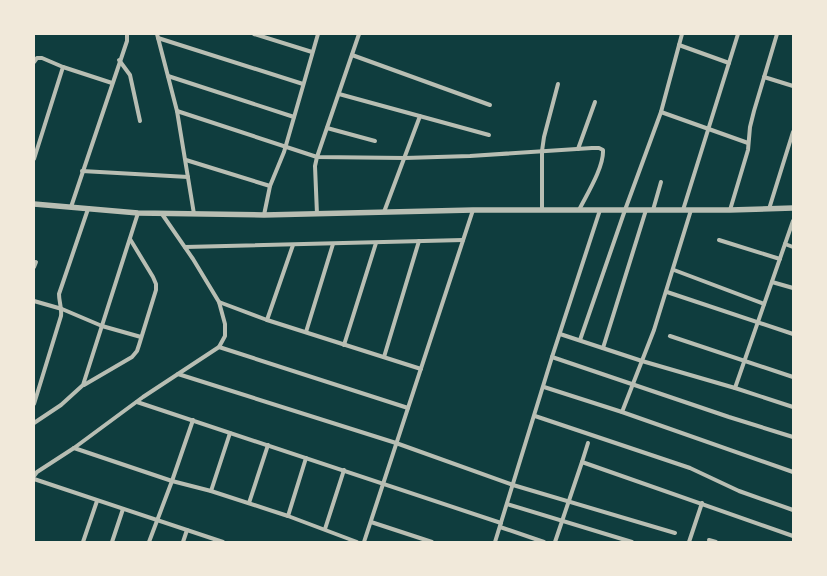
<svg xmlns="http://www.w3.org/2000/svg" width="827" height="576" font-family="Montserrat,sans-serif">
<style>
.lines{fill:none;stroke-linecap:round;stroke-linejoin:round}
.minor{stroke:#b8beb3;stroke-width:4}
.tertiary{stroke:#b8beb3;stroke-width:5.5}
</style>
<rect width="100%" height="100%" fill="#0f3d3e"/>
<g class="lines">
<g class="minor">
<path d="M157 34 177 111 194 214"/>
<path d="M254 34 312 52"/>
<path d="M158 38 303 84"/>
<path d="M679 45 729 63"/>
<path d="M352 55 490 105"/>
<path d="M119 60 130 75 140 121"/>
<path d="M34 62 37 58H42L63 67 112 83"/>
<path d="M168 76 294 117"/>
<path d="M764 77 793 86"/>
<path d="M339 94 489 135"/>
<path d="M177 111 317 157 405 158 470 156 592 148H599L603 150C604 167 587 194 579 210"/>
<path d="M661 112 748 143"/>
<path d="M327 128 375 141"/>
<path d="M578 149 595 102"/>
<path d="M34 159 63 67"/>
<path d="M186 160 270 186"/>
<path d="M82 171 188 177"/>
<path d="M71 207 127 41V34"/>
<path d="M769 209 793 132"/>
<path d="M542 210V151L544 137 558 84"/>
<path d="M653 210 661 182"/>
<path d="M683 210 738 34"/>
<path d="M730 210 748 150 750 127 754 111 777 34"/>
<path d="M384 212 420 116"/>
<path d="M317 214 315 166 317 157 359 34"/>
<path d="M264 215 270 186 284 152 318 34"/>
<path d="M719 240 780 259"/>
<path d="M785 244 793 247"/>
<path d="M185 247 463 240"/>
<path d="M34 267 36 262"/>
<path d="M674 270 764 304"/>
<path d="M772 282 793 288"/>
<path d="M667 292 793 334"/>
<path d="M34 301 62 309 102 326 141 337"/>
<path d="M219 302 267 320 421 369"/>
<path d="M267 320 293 245"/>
<path d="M306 332 333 244"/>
<path d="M560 334 642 361 735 388 793 407"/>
<path d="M670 336 793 377"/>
<path d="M580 340 625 210 661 112 682 34"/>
<path d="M344 345 376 243"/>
<path d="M219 347 408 408"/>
<path d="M603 348 646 210"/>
<path d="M384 357 419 241"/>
<path d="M552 357 729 417 793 437"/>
<path d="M178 374 396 443 513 485 675 533"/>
<path d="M84 385 132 357 137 351 139 345 156 290V284L153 277 130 239"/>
<path d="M544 387 622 412 793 472"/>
<path d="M735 388 793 221"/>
<path d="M137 402 501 523"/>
<path d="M34 404 61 316C62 308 59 302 59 294L88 209"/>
<path d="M622 412 654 330 691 210"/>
<path d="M535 416 690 468 739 491 793 510"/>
<path d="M34 423 61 405 83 385 138 213"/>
<path d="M74 448 172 481 211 491 288 516 357 542"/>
<path d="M582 462 588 443"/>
<path d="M34 476 37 472 74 448 143 397 219 347 225 336V324L219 302 193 259 162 214"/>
<path d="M34 479 223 542"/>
<path d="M211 491 230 433"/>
<path d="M249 503 268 445"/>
<path d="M507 504 632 542"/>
<path d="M288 516 306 458"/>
<path d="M371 522 432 542"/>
<path d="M500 527 544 542"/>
<path d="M325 529 344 470"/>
<path d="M709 540 716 542"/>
<path d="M83 542 97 501"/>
<path d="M112 542 123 509"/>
<path d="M149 542 172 481 193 420"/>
<path d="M183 542 187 530"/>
<path d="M364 542 473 210"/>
<path d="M495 542 552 357 600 210"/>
<path d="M555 542 582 462 793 536"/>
<path d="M689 542 702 503"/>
</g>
<path class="tertiary" d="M34 204 138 213 264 215 473 210H730L793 208"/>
</g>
<rect width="827" height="576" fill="none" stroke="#f1e9da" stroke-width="70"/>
</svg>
